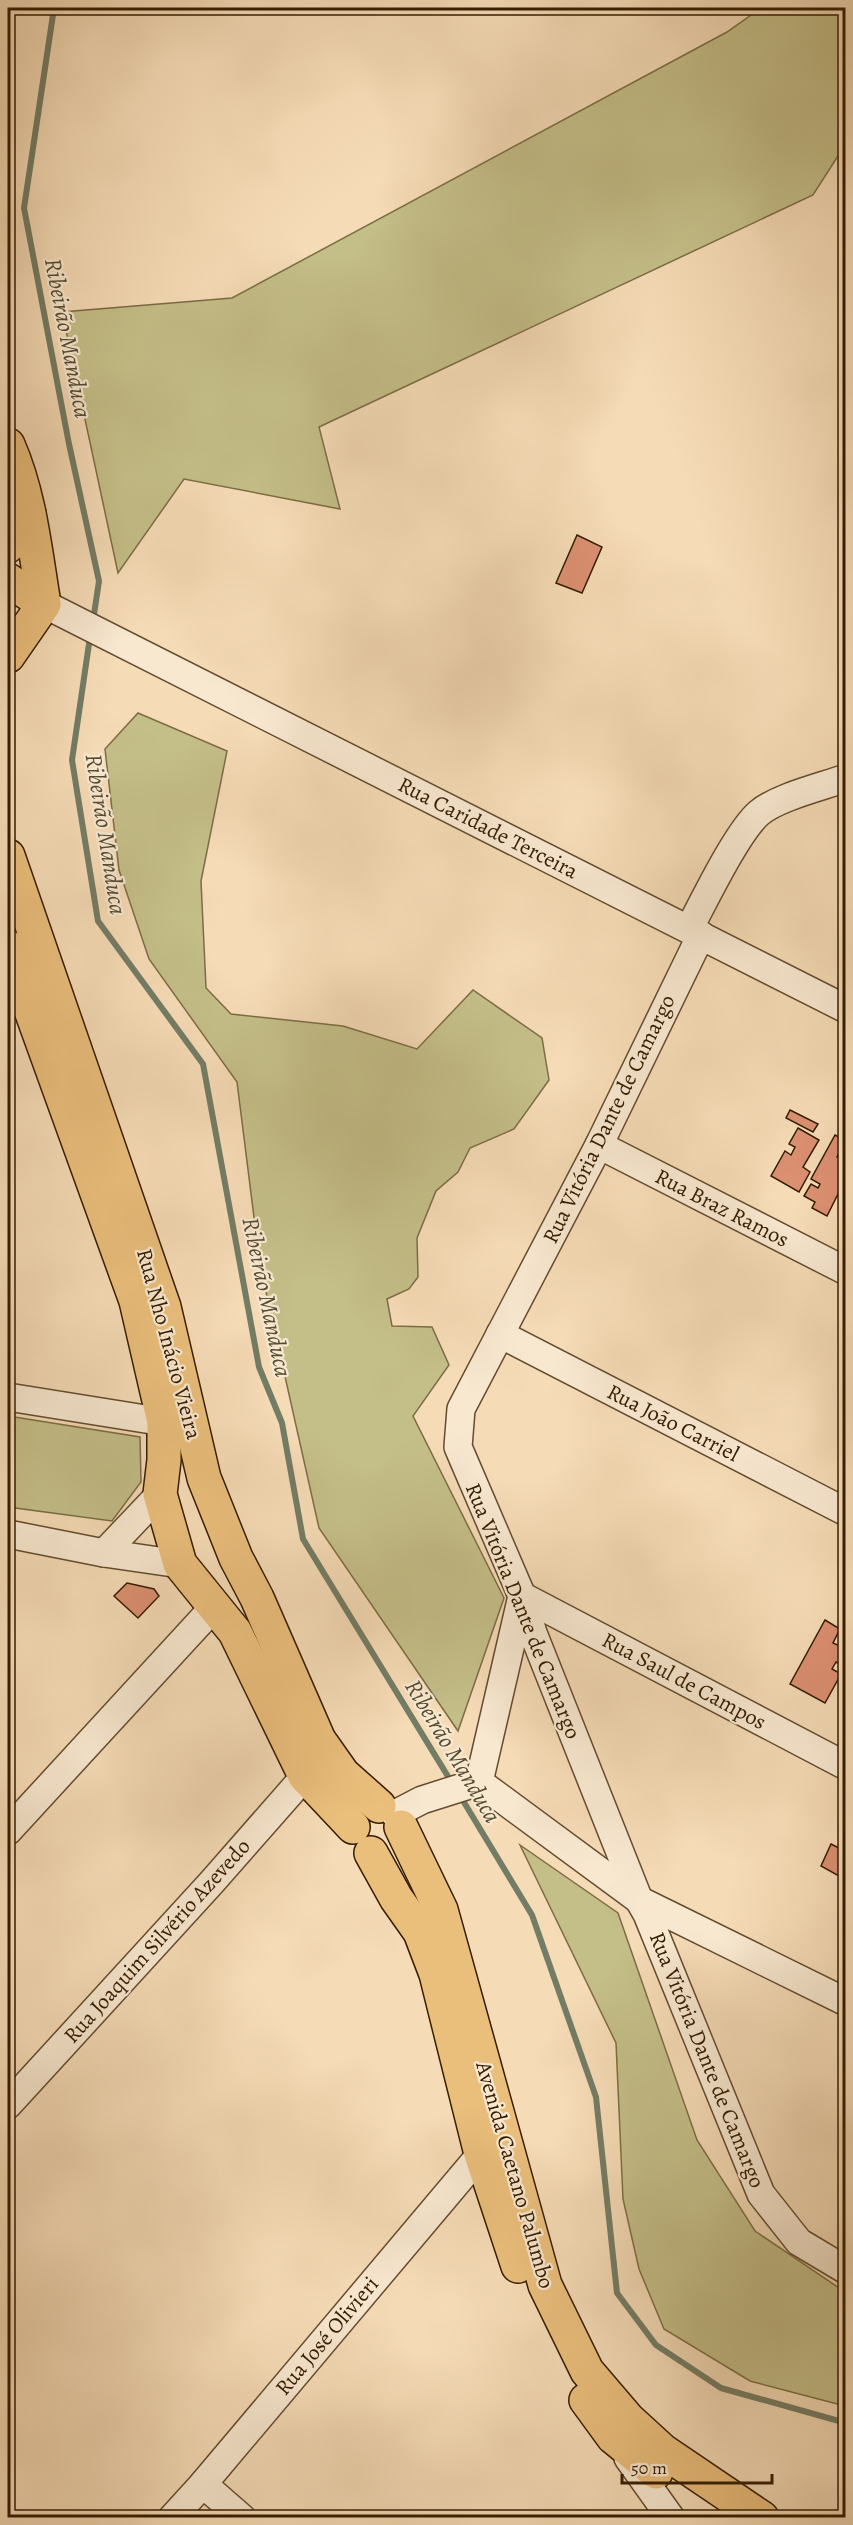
<svg xmlns="http://www.w3.org/2000/svg" width="853" height="2525" font-family="Alegreya,serif">
<style>
.green{fill:#c4be88;stroke:#7c6d44;stroke-width:1.5}
.lines{fill:none;stroke-linecap:round;stroke-linejoin:round}
.stream{stroke:#737c65;stroke-width:6}
.building{fill:#dc9072;stroke:#341c00;stroke-width:1.5}
.minor-casing{stroke:#644c2e;stroke-width:30}
.major-casing{stroke:#341c00;stroke-width:36}
.minor{stroke:#f8e8d0;stroke-width:27}
.major{stroke:#eabe7b;stroke-width:33}
.labels{text-anchor:middle;dominant-baseline:central;stroke-width:4.5;stroke-linejoin:round;paint-order:stroke}
.street-label{font-size:22px;fill:#341c00;stroke:#f8e8d0}
.water-label{font-size:24px;font-style:italic;fill:#544c33;stroke:#f8e8d0}
</style>
<rect width="100%" height="100%" fill="#f5dbb6"/>
<filter id="stains"><feTurbulence type="fractalNoise" baseFrequency=".00333" numOctaves="4"/><feColorMatrix values="0 0 0 0 .2 0 0 0 0 .09 0 0 0 0 .02 0 0 0 .5 -.17"/></filter>
<radialGradient id="worn" r=".72"><stop offset=".6" stop-color="#630" stop-opacity="0"/><stop offset="1" stop-color="#630" stop-opacity=".3"/></radialGradient>
<g class="green">
<path d="M761 8H845V145L813 195 319 427 340 509 184 479 118 573 62 312 232 298 727 32Z"/>
<path d="M138 713 227 751 201 881 206 988 231 1014 343 1026 417 1049 473 990 542 1038 549 1080 514 1129 470 1148 458 1172 436 1191 417 1238 418 1277 409 1289 387 1299 392 1326 432 1327 449 1365 413 1416 504 1598 458 1731 319 1528 260 1265 237 1082 149 959 119 870 105 749Z"/>
<path d="M8 1416 140 1437 141 1482 112 1521 8 1507Z"/>
<path d="M520 1845 618 1913 697 2140 755 2231 845 2292V2406L750 2381 664 2329 639 2269 623 2199 616 2043Z"/>
</g>
<g class="lines">
<g class="stream">
<path d="M54 8 24 208 69 444 99 581 93 621"/>
<path d="M90 637 72 760 98 921 203 1064 259 1367 282 1423 303 1539 452 1783"/>
<path d="M459 1794 532 1915 596 2097 617 2293 656 2345 721 2388 846 2423"/>
</g>
</g>
<g class="building">
<path d="M577 535 602 547 582 593 556 583Z"/>
<path d="M790 1110 818 1124 813 1132 786 1118Z"/>
<path d="M798 1128 819 1140 803 1167 810 1172 799 1192 771 1176 785 1151 791 1155 795 1147 789 1144Z"/>
<path d="M835 1135 846 1141 837 1157 846 1161V1178L827 1216 812 1208 815 1202 804 1196 811 1184 818 1188 820 1184 811 1179Z"/>
<path d="M127 1583 154 1589 159 1596 138 1618 114 1596Z"/>
<path d="M825 1620 840 1629 833 1643 846 1649V1663L844 1666 836 1662 832 1669 841 1674 825 1703 790 1684Z"/>
<path d="M831 1844 845 1851 842 1858 846 1860V1880L821 1866Z"/>
</g>
<g class="lines">
<g class="minor-casing">
<g id="minor">
<path d="M44 604 846 1009"/>
<path d="M689 929C704 901 737 832 759 813 778 797 821 787 846 778"/>
<path d="M701 935 599 1145 461 1409 458 1447 522 1596 533 1633 639 1900 647 1914 761 2194 799 2242 846 2270"/>
<path d="M599 1145 846 1271"/>
<path d="M500 1334 846 1512"/>
<path d="M8 1397 164 1422"/>
<path d="M8 1534 104 1553 180 1564"/>
<path d="M104 1553 160 1494"/>
<path d="M479 1782 522 1596 846 1766"/>
<path d="M479 1782 639 1900 846 2002"/>
<path d="M395 1814 422 1800 479 1782"/>
<path d="M8 1831 214 1607"/>
<path d="M8 2105 212 1882 305 1776"/>
<path d="M628 2458 671 2518"/>
<path d="M203 2484 242 2518"/>
<path d="M172 2518 203 2484 481 2154"/>
</g>
</g>
<g class="major-casing">
<g id="major">
<path d="M8 445C30 495 35 550 44 604L8 656"/>
<path d="M8 546 16 539 29 514"/>
<path d="M8 580 44 604"/>
<path d="M8 856 164 1307 204 1478 236 1558 257 1598 319 1740 343 1774 379 1806"/>
<path d="M8 947 136 1301 164 1422V1460L160 1494 180 1564 235 1632 305 1776 353 1827"/>
<path d="M401 1827 441 1910 545 2285 587 2371 628 2419 663 2451 762 2518"/>
<path d="M371 1853 396 1898 420 1932 436 1974 481 2154 518 2266"/>
<path d="M586 2400 613 2437 656 2472"/>
</g>
</g>
<use href="#minor" class="minor"/>
<use href="#major" class="major"/>
</g>
<g class="labels">
<g class="street-label">
<text transform="translate(488 828) rotate(27)">Rua Caridade Terceira</text>
<text transform="translate(609 1119) rotate(-64)">Rua Vitória Dante de Camargo</text>
<text transform="translate(722 1208) rotate(27)">Rua Braz Ramos</text>
<text transform="translate(169 1344) rotate(75)">Rua Nho Inácio Vieira</text>
<text transform="translate(673 1423) rotate(27)">Rua João Carriel</text>
<text transform="translate(523 1611) rotate(68)">Rua Vitória Dante de Camargo</text>
<text transform="translate(684 1681) rotate(28)">Rua Saul de Campos</text>
<text transform="translate(157 1941) rotate(-48)">Rua Joaquim Silvério Azevedo</text>
<text transform="translate(707 2060) rotate(68)">Rua Vitória Dante de Camargo</text>
<text transform="translate(515 2175) rotate(74)">Avenida Caetano Palumbo</text>
<text transform="translate(327 2336) rotate(-50)">Rua José Olivieri</text>
</g>
<g class="water-label">
<text transform="translate(68 338) rotate(79)">Ribeirão Manduca</text>
<text transform="translate(106 834) rotate(81)">Ribeirão Manduca</text>
<text transform="translate(267 1297) rotate(78)">Ribeirão Manduca</text>
<text transform="translate(453 1751) rotate(59)">Ribeirão Manduca</text>
</g>
</g>
<rect width="853" height="2525" fill="none" stroke="#f5dbb6" stroke-width="30"/>
<rect x="9" y="9" width="835" height="2507" fill="none" stroke="#341c00" stroke-width="3"/>
<rect x="15" y="15" width="823" height="2495" fill="none" stroke="#341c00" stroke-width="1.5"/>
<path d="M622 2474v9h150v-9" fill="none" stroke="#341c00" stroke-width="3"/>
<text x="631" y="2474" font-size="18" fill="#341c00" stroke="#f8e8d0" stroke-width="4.5" paint-order="stroke">50 m</text>
<rect width="100%" height="100%" filter="url(#stains)"/>
<rect width="100%" height="100%" fill="url(#worn)"/>
</svg>
